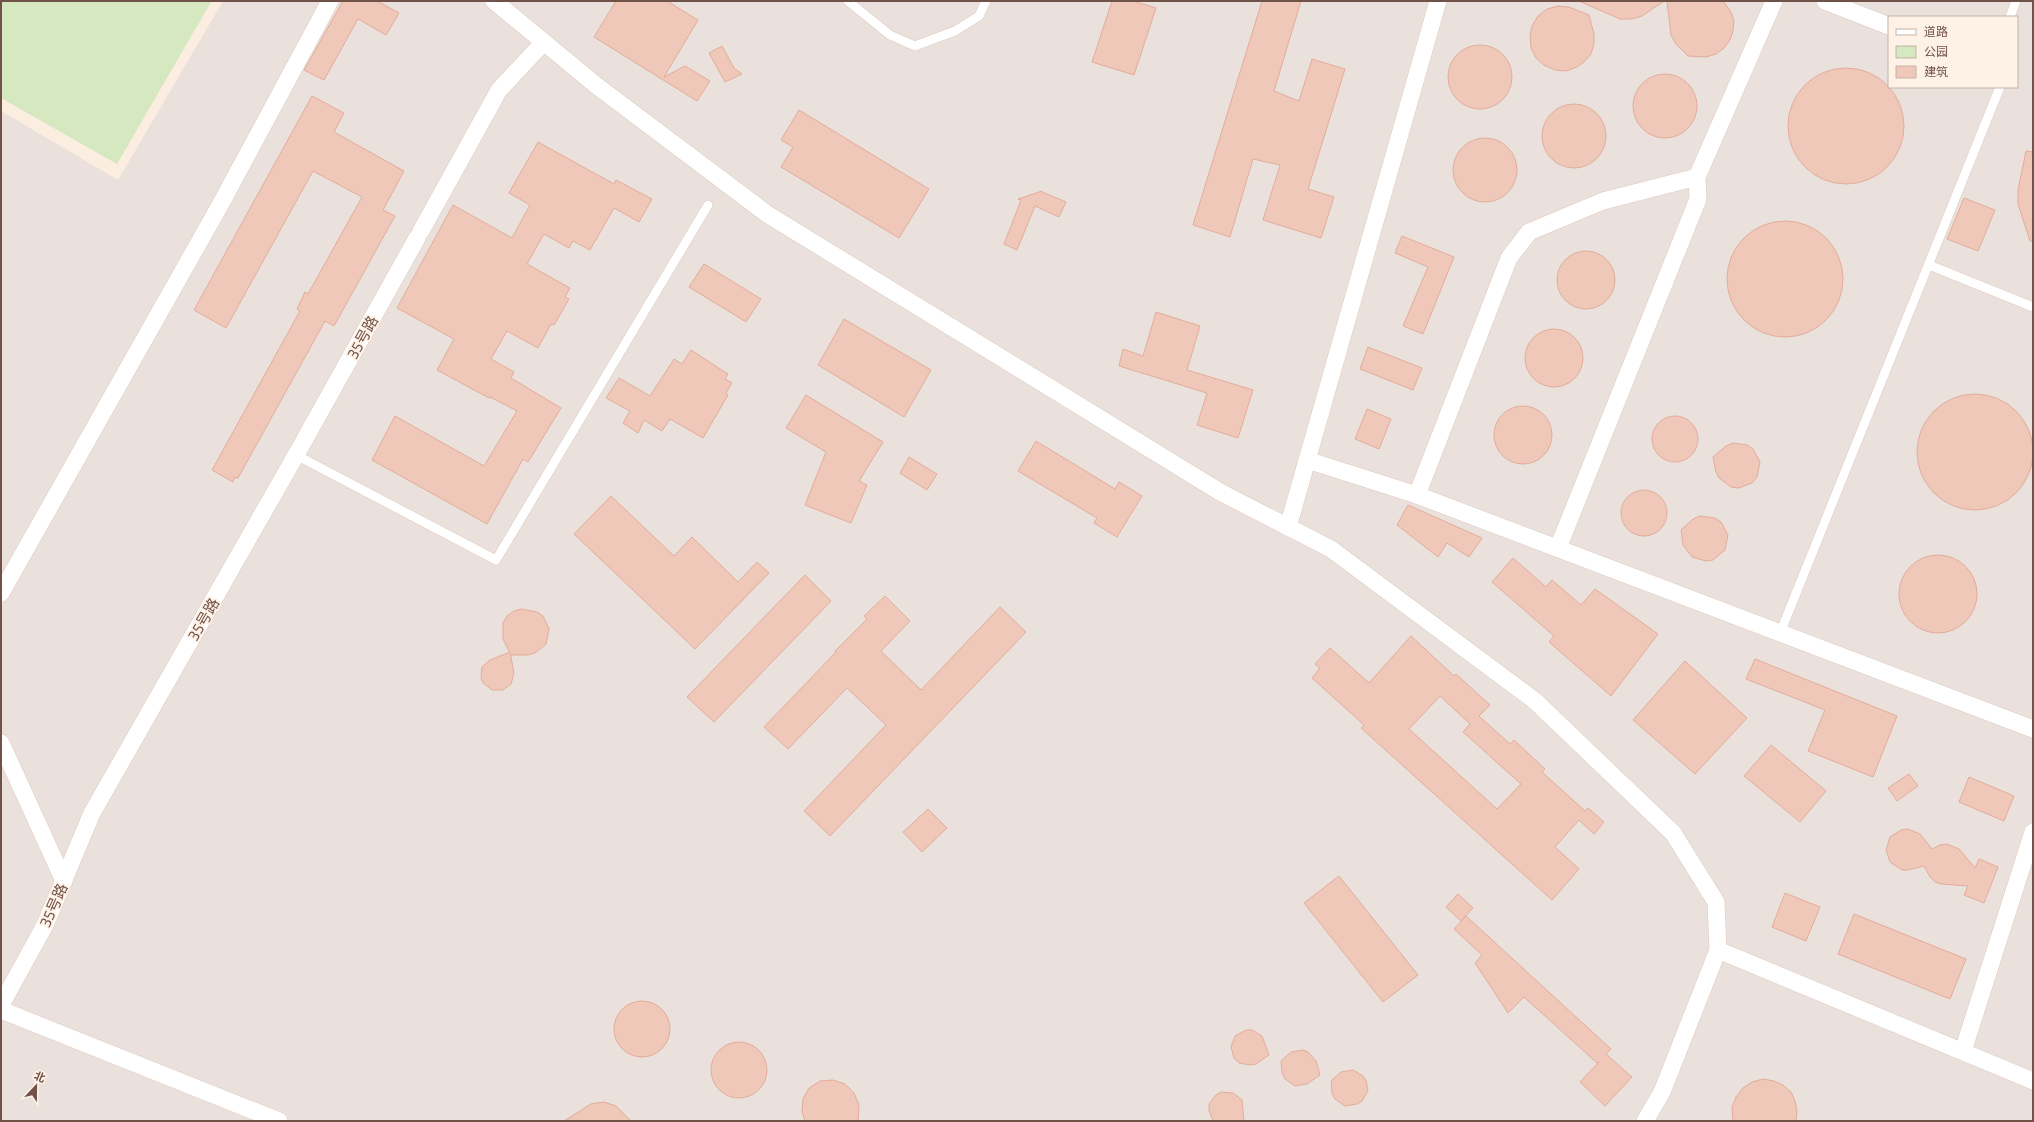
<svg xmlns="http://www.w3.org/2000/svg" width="2034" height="1122" font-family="'Exo 2','Noto Sans SC',sans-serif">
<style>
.industrial{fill:#eae1dc;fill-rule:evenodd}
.green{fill:#d5e8c0}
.building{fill:#f0c8b9;stroke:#e2ac9a;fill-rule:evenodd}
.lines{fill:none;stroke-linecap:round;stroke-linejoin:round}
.service-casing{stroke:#dfc9bd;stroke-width:10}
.minor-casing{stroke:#dfc9bd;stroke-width:18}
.service{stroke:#fff;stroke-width:9}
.minor{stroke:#fff;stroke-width:17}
.labels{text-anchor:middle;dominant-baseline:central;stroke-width:3.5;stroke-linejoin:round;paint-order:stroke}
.street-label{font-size:15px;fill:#715249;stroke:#fef2e6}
</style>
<rect width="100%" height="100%" fill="#fbede0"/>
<path class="industrial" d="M223 1H2033V1121H1V111L118 180ZM1889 17H2017V87H1889Z"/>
<path class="green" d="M1 1H209L211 2 117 164 1 98Z"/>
<g class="building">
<path d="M343 1H377L399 13 386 35 358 19 324 80 304 70Z"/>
<path d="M616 1H667L698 20 664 77 685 66 710 81 697 101 594 37Z"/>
<path d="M1112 1H1133L1156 8 1134 75 1092 62Z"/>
<path d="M1262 1H1301L1274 91 1299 101 1312 59 1345 69 1308 189 1334 197 1321 238 1263 220 1280 165 1253 159 1230 237 1193 225Z"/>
<path d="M1579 1H1664L1642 16 1632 19H1620Z"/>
<path d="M1667 1H1723L1731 12 1734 21 1733 31 1730 40 1724 48 1716 54 1706 57 1688 56 1676 44 1671 35Z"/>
<path d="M1558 6 1569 7 1589 15 1594 34V44L1591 54 1585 61 1577 67 1566 71 1555 70 1544 65 1536 58 1531 48 1530 36 1532 26 1538 16 1547 9Z"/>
<circle cx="1480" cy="77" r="32"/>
<path d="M722 46 734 68 742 74 725 82 709 53Z"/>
<circle cx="1846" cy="126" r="58"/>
<circle cx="1665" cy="106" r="32"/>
<path d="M312 96 344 113 334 132 404 171 383 210 395 216 334 326 325 321 238 478 235 477 233 482 212 470 300 311 297 309 305 292 308 294 362 197 313 171 226 328 194 310Z"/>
<circle cx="1574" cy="136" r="32"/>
<path d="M799 110 929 189 899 238 781 167 793 147 781 140Z"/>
<circle cx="1485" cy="170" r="32"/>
<path d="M538 142 614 184 616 180 652 199 639 222 614 208 590 250 573 241 569 248 544 234 527 264 570 288 565 297 569 299 554 325 551 324 538 348 507 331 491 359 514 372 511 378 561 408 528 462 523 459 487 524 372 460 395 416 484 466 517 411 490 397 489 398 437 370 454 339 397 308 453 205 512 238 530 205 509 193Z"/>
<path d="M2026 151 2033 152V241H2030L2018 204V190Z"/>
<path d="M1042 191V192L1066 202 1059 217 1035 206 1017 250 1004 244 1021 200 1018 199Z"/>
<path d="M1964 198 1995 210 1978 251 1947 239Z"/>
<circle cx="1785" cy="279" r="58"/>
<path d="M1402 236 1454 257 1423 334 1403 326 1428 267 1395 253Z"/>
<circle cx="1586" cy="280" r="29"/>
<path d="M704 264 761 299 746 322 689 287Z"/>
<path d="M1156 312 1200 326 1187 370 1253 390 1238 438 1197 425 1207 393 1119 366 1123 349 1143 356Z"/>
<path d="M844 319 931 370 904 417 818 365Z"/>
<circle cx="1554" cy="358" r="29"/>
<path d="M1368 347 1422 368 1413 390 1360 369Z"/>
<path d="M691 350 728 374 725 379 732 383 726 393 728 395 703 438 670 419 662 431 644 420 638 433 623 423 630 411 606 398 619 378 650 396 674 359 682 364Z"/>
<circle cx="1975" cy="452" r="58"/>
<path d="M806 395 883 442 859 481 867 485 851 523 805 505 826 452 786 428Z"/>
<circle cx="1523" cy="435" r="29"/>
<path d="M1367 409 1391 419 1379 449 1355 439Z"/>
<circle cx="1675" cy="439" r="23"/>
<path d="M1036 441 1115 489 1119 482 1142 496 1117 537 1094 523 1097 518 1018 471Z"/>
<path d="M1733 443 1747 445 1753 449 1760 462 1757 477 1752 483 1739 488 1731 487 1719 478 1716 472 1713 457 1726 446Z"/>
<path d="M909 457 937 474 927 490 900 473Z"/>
<circle cx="1644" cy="513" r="23"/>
<path d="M611 496 674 556 692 537 738 582 757 562 769 573 695 649 574 534Z"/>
<path d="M1408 505 1482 538 1469 557 1447 543 1438 557 1397 525Z"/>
<path d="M1700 516 1715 518 1721 522 1728 535 1725 550 1713 560 1706 561 1692 557 1683 545 1681 530 1693 519Z"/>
<circle cx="1938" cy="594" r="39"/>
<path d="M1513 558 1546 587 1552 580 1581 605 1595 589 1658 634 1611 696 1549 642 1554 636 1492 582Z"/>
<path d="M805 575 831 601 714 722 687 697Z"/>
<path d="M885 596 910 621 881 651 921 690 1000 607 1026 632 830 836 804 811 886 725 847 688 788 749 764 727 836 652 835 651 867 619 864 616Z"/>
<path d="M521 609 537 612 543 616 549 629 546 644 535 653 528 655H511L503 639V623L507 616 514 611Z"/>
<path d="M1411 636 1454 676 1456 674 1490 705 1479 716 1510 744 1514 740 1545 769 1542 772 1585 811 1588 808 1604 822 1594 834 1579 820 1555 847 1579 869 1552 900 1361 728 1364 725 1312 678 1320 668 1315 664 1330 648 1369 683ZM1440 696 1470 724 1463 732 1521 784 1497 809 1409 729Z"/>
<path d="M510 652 514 673 511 684 503 690H492L483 683 481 678 482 667 490 660Z"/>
<path d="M1755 659 1897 716 1873 777 1808 751 1825 710 1746 679Z"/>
<path d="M1685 661 1747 718 1695 774 1633 720Z"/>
<path d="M1771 745 1826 791 1800 822 1744 776Z"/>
<path d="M1909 774 1918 786 1897 801 1888 788Z"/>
<path d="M1969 777 2014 796 2004 821 1959 802Z"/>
<path d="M928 809 947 828 922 852 903 832Z"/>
<path d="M1908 829 1920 834 1932 849 1940 845 1947 844 1959 849 1975 868 1979 859 1998 867 1984 903 1964 895 1968 886 1941 884 1935 882 1930 877 1924 866 1908 870H1902L1890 862 1886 850 1890 837 1901 830Z"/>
<path d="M1339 876 1418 975 1383 1002 1304 903Z"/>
<path d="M1785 893 1820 907 1806 941 1772 927Z"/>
<path d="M1458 894 1473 908 1461 921 1446 907Z"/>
<path d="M1854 914 1966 959 1950 999 1838 954Z"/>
<path d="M1466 916 1611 1049 1606 1054 1632 1077 1605 1106 1580 1082 1599 1062 1597 1063 1524 997 1508 1013 1475 963 1482 955 1454 929Z"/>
<circle cx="642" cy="1029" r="28"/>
<path d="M1246 1030H1252L1262 1036 1269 1055 1256 1064 1250 1065 1239 1063 1234 1058 1231 1047 1235 1036Z"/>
<circle cx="739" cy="1070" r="28"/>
<path d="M1303 1050 1308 1052 1316 1061 1320 1075 1307 1084 1295 1086 1285 1079 1282 1073 1281 1061 1291 1052Z"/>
<path d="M1353 1070 1363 1076 1366 1080 1368 1091 1362 1101 1357 1104 1345 1106 1335 1099 1332 1093 1331 1081 1341 1072Z"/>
<path d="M1763 1079 1774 1081 1783 1085 1791 1092 1795 1101 1797 1111 1796 1121H1733L1732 1107 1736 1097 1743 1088 1752 1082Z"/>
<path d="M833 1080 845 1084 854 1093 859 1105 858 1121H805L802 1112 803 1099 809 1088 820 1081Z"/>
<path d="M1221 1092 1233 1093 1242 1100 1244 1121H1213L1209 1110V1104L1216 1095Z"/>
<path d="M604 1102 616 1106 631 1121H564L591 1104Z"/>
</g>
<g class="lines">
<g class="service-casing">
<g id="service">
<path d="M848 1 890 35 915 46 955 31 979 16 986 1"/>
<path d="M2010 17 2016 1"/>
<path d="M1929 265 2033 307"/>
<path d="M296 455 496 560 708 205"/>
<path d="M1780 633 2000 87"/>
</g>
</g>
<g class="minor-casing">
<g id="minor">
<path d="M494 1 597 86 767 214 1220 492 1331 549 1534 700 1673 833 1716 902 1718 950 1662 1092 1645 1121"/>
<path d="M1825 1 1889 26"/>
<path d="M421 231 499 90 543 43"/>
<path d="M1307 460 1417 495 2033 729"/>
<path d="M1417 495 1509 258 1529 232 1603 201 1697 177"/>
<path d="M1288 527 1438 1"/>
<path d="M1558 548 1698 199 1697 177 1774 1"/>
<path d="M1 593 219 207 330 1"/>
<path d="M1 743 64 881"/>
<path d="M1718 950 2033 1081"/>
<path d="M1 1005 45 925 92 813 296 455 417 238"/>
<path d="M1 1010 279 1121"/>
<path d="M1963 1051 2033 832"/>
</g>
</g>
<use href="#service" class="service"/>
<use href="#minor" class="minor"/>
</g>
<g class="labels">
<g class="street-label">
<text transform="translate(362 337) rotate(-61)">35号路</text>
<text transform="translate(203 619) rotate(-60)">35号路</text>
<text transform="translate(53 905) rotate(-66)">35号路</text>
</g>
</g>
<rect width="2034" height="1122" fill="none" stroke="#715249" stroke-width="4"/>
<rect x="1888" y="16" width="130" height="72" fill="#fef2e6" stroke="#c6b2a7"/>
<rect x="1896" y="29" width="20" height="6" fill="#ffffff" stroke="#c6b2a7"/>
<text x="1924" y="36" font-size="12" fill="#715249">道路</text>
<rect x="1896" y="46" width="20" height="12" fill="#d5e8c0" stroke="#c6b2a7"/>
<text x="1924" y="56" font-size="12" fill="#715249">公园</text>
<rect x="1896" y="66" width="20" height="12" fill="#f0c8b9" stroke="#c6b2a7"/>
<text x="1924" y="76" font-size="12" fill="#715249">建筑</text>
<g transform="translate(36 1086) rotate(22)" stroke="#fef2e6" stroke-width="3" paint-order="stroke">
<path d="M0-3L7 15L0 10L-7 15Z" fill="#715249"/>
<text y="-6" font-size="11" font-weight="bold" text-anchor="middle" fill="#715249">北</text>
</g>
</svg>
